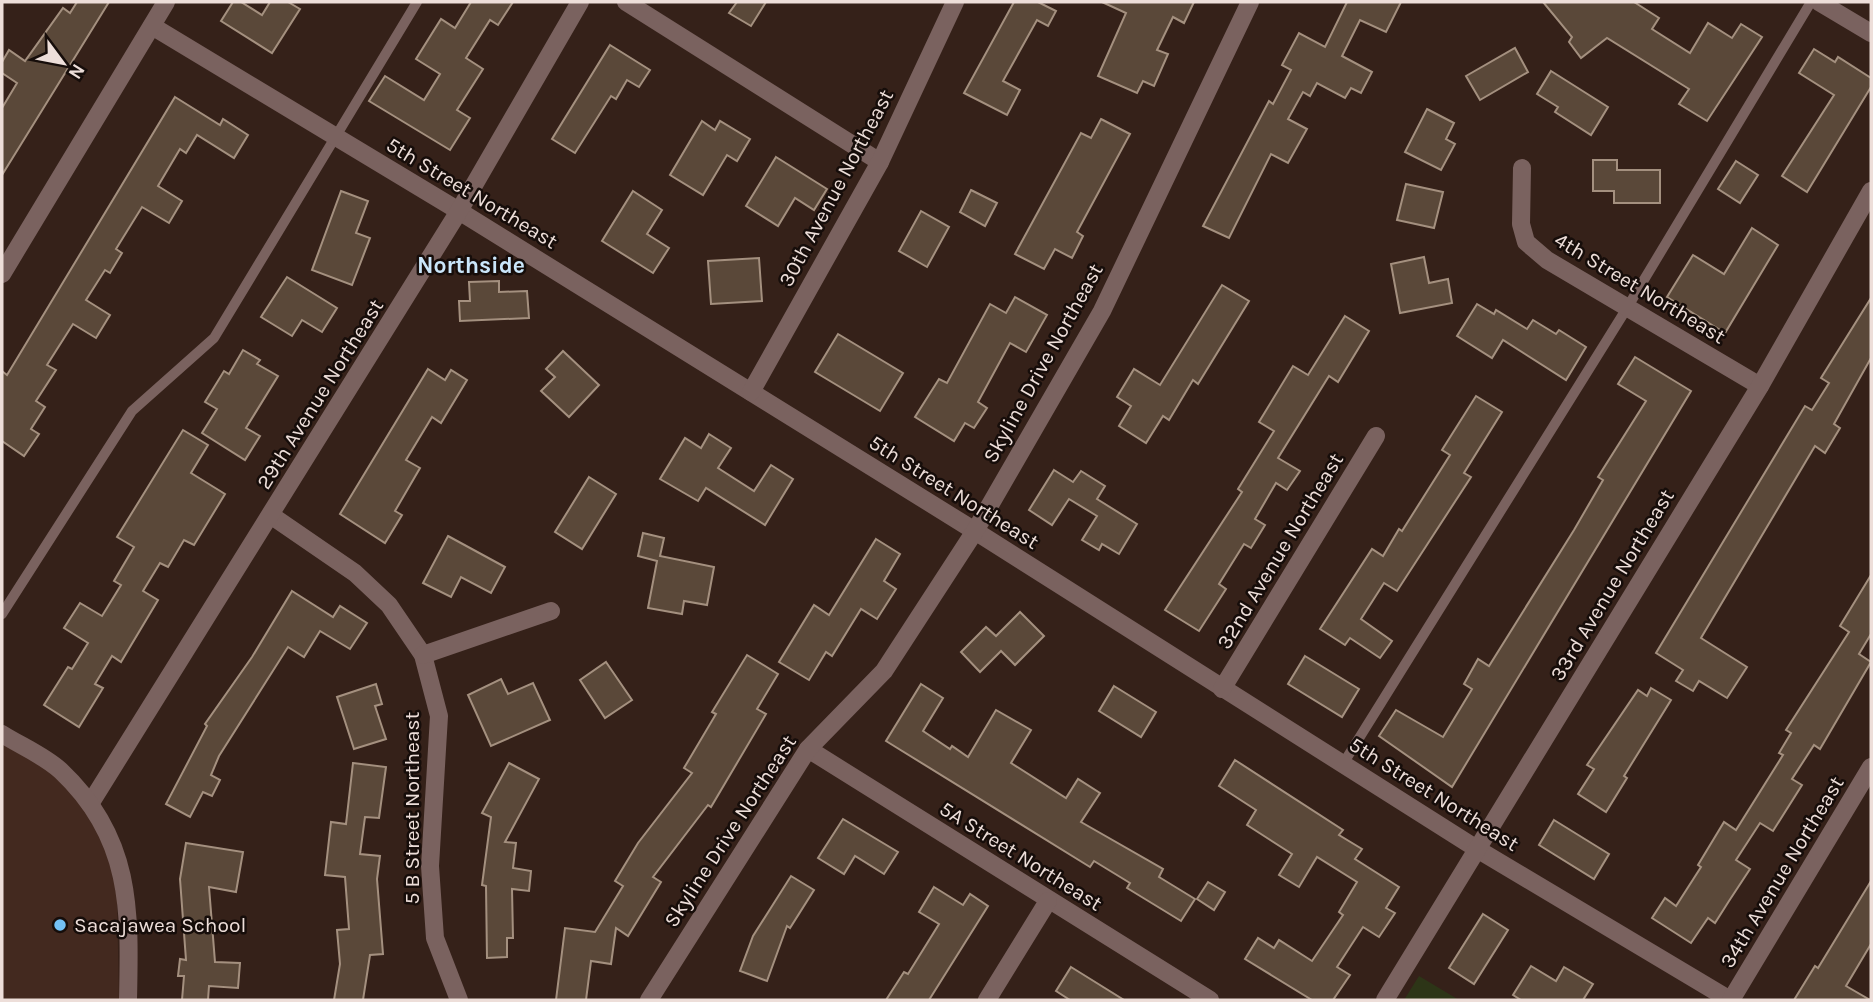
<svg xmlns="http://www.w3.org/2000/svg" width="1873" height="1002" font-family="Karla,sans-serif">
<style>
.built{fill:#43291f}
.green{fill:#2d3517}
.building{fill:#5a4839;stroke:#a4907f;stroke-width:2}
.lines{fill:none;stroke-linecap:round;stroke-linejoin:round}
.service{stroke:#7a625f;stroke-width:10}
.minor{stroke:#7a625f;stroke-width:18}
.tertiary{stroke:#7a625f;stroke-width:18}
.poi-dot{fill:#73c1f5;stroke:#160d0a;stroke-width:2.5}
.labels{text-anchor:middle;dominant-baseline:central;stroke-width:5;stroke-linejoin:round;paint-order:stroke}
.street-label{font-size:21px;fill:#edded9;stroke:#160d0a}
.poi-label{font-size:21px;fill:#edded9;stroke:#160d0a;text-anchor:start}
.neighbourhood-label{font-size:23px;font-weight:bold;fill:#cae6fa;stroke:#160d0a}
</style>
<rect width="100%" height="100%" fill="#352119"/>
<path class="built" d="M2 734 60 770 116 849 119 1000H2Z"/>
<path class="green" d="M1419 976 1459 1000H1404Z"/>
<g class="building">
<path d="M77 2H109L2 175V108L17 83 2 73V62L9 50 25 61 63 8 70 13Z"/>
<path d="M233 2H241L262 15 270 2H288L300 9 272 53 221 21Z"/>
<path d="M471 2H513L498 25 490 20 466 58 483 69 457 110 470 118 450 150 369 101 385 76 424 100 440 74 416 59 441 19 455 28Z"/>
<path d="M737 2H766L751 26 729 13Z"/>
<path d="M1014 2H1038L1056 11 1048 26 1037 20 1003 81 1020 90 1007 115 964 93Z"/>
<path d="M1102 2H1194L1184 23 1173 17 1157 50 1168 54 1154 86 1143 81 1137 93 1098 76 1126 13Z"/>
<path d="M1347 2H1401L1386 32 1360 20 1342 56 1372 72 1361 93 1351 88 1345 98 1317 83 1310 96 1303 92 1288 119 1307 129 1288 163 1271 154 1229 238 1203 226 1269 101 1273 104 1291 70 1282 65 1299 33 1325 47Z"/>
<path d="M1543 2H1634L1659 18 1652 29 1690 53 1708 23 1732 38 1741 24 1762 37 1707 121 1679 104 1689 89 1607 38 1581 58 1569 42 1572 37Z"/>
<path d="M610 45 650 70 639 87 627 80 616 99 611 96 575 153 552 139Z"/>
<path d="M1515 48 1528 72 1480 100 1466 76Z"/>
<path d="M1814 49 1835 62 1838 57 1871 78V87L1807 192 1782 176 1834 95 1799 73Z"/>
<path d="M1551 71 1608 107 1591 135 1555 112 1558 107 1537 94Z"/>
<path d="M175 97 220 125 223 119 248 135 234 158 197 135 186 153 180 149 158 186 182 201 169 223 142 207 116 249 122 253 110 273 105 270 86 300 110 315 96 338 73 324 47 365 56 370 36 401 45 407 31 429 39 434 24 456 2 441V371L7 375Z"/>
<path d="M1427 109 1454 123 1446 139 1455 144 1441 170 1405 152Z"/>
<path d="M1101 119 1130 134 1077 232 1083 236 1072 258 1055 249 1044 269 1015 254 1081 133 1091 138Z"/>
<path d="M702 121 715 130 720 121 750 139 737 161 727 155 703 195 670 175Z"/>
<path d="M776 157 827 189 814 210 795 198 778 226 746 206Z"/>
<path d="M1593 160H1617V170H1660V203H1614V191H1593Z"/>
<path d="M1736 161 1758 175 1740 203 1718 189Z"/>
<path d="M1406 184 1443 192 1434 228 1397 220Z"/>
<path d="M971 190 997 203 985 226 960 212Z"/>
<path d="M341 191 368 201 356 233 370 238 352 285 312 270Z"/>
<path d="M633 191 662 210 647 234 669 248 653 273 602 241Z"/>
<path d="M921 211 949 227 927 267 899 251Z"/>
<path d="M1752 228 1778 245 1725 333 1667 297 1693 255 1724 274Z"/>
<path d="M1424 257 1429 283 1448 279 1452 303 1400 313 1391 264Z"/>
<path d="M759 258 762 301 711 304 708 261Z"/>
<path d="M287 277 337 308 322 332 302 320 292 336 261 317Z"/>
<path d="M499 281V292L527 291 529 318 460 321 459 301H470L469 282Z"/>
<path d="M1222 285 1249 301 1198 384 1193 380 1169 420 1163 416 1146 443 1119 426 1131 406 1117 397 1134 369 1160 385Z"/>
<path d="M1015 297 1047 315 1026 352 1010 343 978 402 987 408 974 428 965 423 954 441 915 417 939 379 947 383 990 304 1006 313Z"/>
<path d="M1871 298V358L1834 424 1840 428 1825 453 1815 446 1701 638 1747 667 1727 698 1699 681 1693 691 1676 681 1683 670 1656 653 1805 406 1812 410 1829 383 1821 378Z"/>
<path d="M1477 304 1494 314 1496 310 1527 329 1533 320 1556 334 1559 330 1586 347 1566 380 1503 340 1492 358 1457 336Z"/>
<path d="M1345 316 1369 331 1338 382 1329 376 1278 458 1300 471 1287 490 1276 483 1255 519 1265 525 1251 548 1244 544 1219 584 1226 589 1199 631 1165 610 1242 492 1238 489 1274 431 1259 422 1293 366 1308 375Z"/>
<path d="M838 334 903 373 880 411 815 372Z"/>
<path d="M243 350 260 360 257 364 278 376 246 428 260 436 245 460 202 433 217 409 205 402 224 371 229 374Z"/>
<path d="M563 351 599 385 569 417 541 391 555 377 546 369Z"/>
<path d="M1635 357 1691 391 1452 787 1379 736 1396 710 1443 737 1472 689 1464 684 1478 659 1489 666 1574 530 1603 480 1598 477 1646 401 1618 384Z"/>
<path d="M428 369 445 380 451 370 467 380 441 423 432 417 406 460 420 468 395 511 402 515 385 543 340 514Z"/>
<path d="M1476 396 1502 412 1464 473 1471 477 1397 591 1384 583 1361 619 1392 641 1380 658 1350 638 1345 645 1320 629 1372 549 1383 556 1399 529 1402 531 1450 455 1442 450Z"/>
<path d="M183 430 208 445 191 473 225 494 194 545 184 540 168 567 160 563 143 591 158 600 121 662 112 656 95 684 103 688 79 727 44 705 68 667 72 669 88 643 64 628 80 603 102 616 121 585 114 581 134 547 117 537Z"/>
<path d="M709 434 731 448 718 468 754 491 771 465 793 479 765 525 706 488 698 501 660 479 685 438 701 448Z"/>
<path d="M1054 470 1073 482 1081 471 1105 486 1097 499 1137 524 1119 554 1102 544 1099 550 1082 540 1097 516 1069 499 1052 525 1029 510Z"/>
<path d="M589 477 616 494 582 549 555 532Z"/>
<path d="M643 533 664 538 660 556 714 567 707 605 684 601 682 614 648 608 657 561 638 556Z"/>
<path d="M448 536 505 567 491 593 461 577 451 597 423 583Z"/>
<path d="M876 539 900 554 884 581 896 589 877 619 861 609 832 656 826 652 809 680 779 662 814 605 829 615Z"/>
<path d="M1871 575V634L1859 654 1871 662 1820 749 1814 745 1792 779 1802 785 1773 831 1760 823 1736 860 1750 869 1729 901 1715 923 1708 918 1691 943 1652 918 1665 898 1676 906 1701 867 1698 865 1724 822 1736 830 1783 755 1779 753 1791 733 1786 730 1849 632 1840 626Z"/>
<path d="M292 591 333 617 340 606 367 623 350 649 320 631 304 657 288 647 219 756 211 775 220 780 212 796 203 792 190 817 166 804 207 726 205 724 252 657Z"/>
<path d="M1020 612 1044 636 1015 665 1001 651 980 672 961 652 986 627 996 636Z"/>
<path d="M747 655 778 674 757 709 766 714 711 807 708 805 653 877 661 882 628 936 616 928 611 964 591 961 586 1000H556L565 928 595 932 623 886 615 881 638 843 692 773 684 768 716 714 712 712Z"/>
<path d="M1305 656 1359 689 1342 717 1288 684Z"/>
<path d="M606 662 632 700 605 718 580 680Z"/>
<path d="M501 679 508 694 533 683 550 720 491 746 468 695Z"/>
<path d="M376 684 382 704 375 706 386 739 354 749 337 697Z"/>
<path d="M921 684 943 698 923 731 950 749 952 746 968 757 996 710 1031 730 1011 763 1066 798 1078 779 1100 793 1081 822 1163 869 1159 877 1195 899 1181 921 1127 888 1130 883 1094 861 1090 867 886 741Z"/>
<path d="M1114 686 1156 712 1141 737 1099 711Z"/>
<path d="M1651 688 1671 700 1624 776 1627 778 1606 812 1578 794 1594 769 1587 765 1638 690 1647 696Z"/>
<path d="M1235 760 1343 830 1339 835 1362 849 1355 859 1399 887 1386 908 1395 913 1379 937 1363 927 1337 967 1350 975 1333 1000H1312L1245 959 1258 938 1274 948 1279 940 1312 961 1343 915 1339 912 1357 882 1317 857 1299 887 1279 875 1292 854 1247 825 1256 810 1219 786Z"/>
<path d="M353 763 386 767 379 818 365 817 360 854 380 856 377 879 383 954 370 955 363 1000H334L340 964 337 930 349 929 345 877 325 875 331 822 346 824Z"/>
<path d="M509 763 539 779 505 842 516 843 513 868 531 871 529 891 512 889 513 938H507V957L487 958 486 886 482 885 491 817 482 813Z"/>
<path d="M843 819 898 852 884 874 855 856 844 874 818 858Z"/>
<path d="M1554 820 1609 854 1594 879 1539 845Z"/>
<path d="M186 843 243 852 236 892 209 887 215 962 240 963 238 988 209 986 208 1000H182L184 976H178L180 959 186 960 180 879Z"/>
<path d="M791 876 814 890 790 928 787 926 767 981 740 971 753 936Z"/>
<path d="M1871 881V944L1846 986 1870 1000H1794L1815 966 1818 968Z"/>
<path d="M1208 882 1225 892 1214 910 1197 899Z"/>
<path d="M934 887 963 905 970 894 988 906 929 1000H886L904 972 908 974 939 924 919 912Z"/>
<path d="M1483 914 1508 930 1474 984 1449 968Z"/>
<path d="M1531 966 1556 981 1564 967 1593 984 1583 1000H1521L1513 995Z"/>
<path d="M1071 967 1124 1000H1070L1056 991Z"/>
</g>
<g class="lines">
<g class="service">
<path d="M2 614 132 411 214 338 417 2"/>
<path d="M1343 764 1627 308 1811 2"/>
</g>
<g class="minor">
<path d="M626 2 880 162"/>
<path d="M1819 2 1871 33"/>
<path d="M152 26 459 211 975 531 1477 849 1730 1000"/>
<path d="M1522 168 1521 224 1526 242 1547 260 1760 386"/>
<path d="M751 392 880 162 955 2"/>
<path d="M272 516 355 573 389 605 423 655 439 716 430 866 435 938 459 1000"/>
<path d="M423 655 551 611"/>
<path d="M1222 689 1376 436"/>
<path d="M808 749 1210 1000"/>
<path d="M90 804 459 211 580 2"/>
<path d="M649 1000 808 749 884 671 975 531 1102 311 1250 2"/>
<path d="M987 1000 1048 901"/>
<path d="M1385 1000 1760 386 1871 191"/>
<path d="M1731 1000 1871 767"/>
</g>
<g class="tertiary">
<path d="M2 274 166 2"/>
<path d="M2 734C21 746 45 756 61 771 132 838 130 910 128 1000"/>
</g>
</g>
<circle class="poi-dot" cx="60" cy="925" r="7"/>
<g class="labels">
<g class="street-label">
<text transform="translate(836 188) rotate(-62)">30th Avenue Northeast</text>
<text transform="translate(472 193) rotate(31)">5th Street Northeast</text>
<text transform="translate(1640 288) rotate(31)">4th Street Northeast</text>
<text transform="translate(1043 363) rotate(-61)">Skyline Drive Northeast</text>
<text transform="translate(320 394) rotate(-58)">29th Avenue Northeast</text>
<text transform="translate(954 492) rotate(32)">5th Street Northeast</text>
<text transform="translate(1280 551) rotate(-59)">32nd Avenue Northeast</text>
<text transform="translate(1612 585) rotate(-59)">33rd Avenue Northeast</text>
<text transform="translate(1434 794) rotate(32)">5th Street Northeast</text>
<text transform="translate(412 808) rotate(-90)">5 B Street Northeast</text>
<text transform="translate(730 831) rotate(-57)">Skyline Drive Northeast</text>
<text transform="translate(1021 856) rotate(32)">5A Street Northeast</text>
<text transform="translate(1782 872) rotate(-59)">34th Avenue Northeast</text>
</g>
<g class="poi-label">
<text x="74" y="925">Sacajawea School</text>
</g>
<g class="neighbourhood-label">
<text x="471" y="265">Northside</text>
</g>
</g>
<rect width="1873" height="1002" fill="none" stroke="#edded9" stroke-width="7"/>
<g transform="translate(63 63) rotate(122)" stroke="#160d0a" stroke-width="5" paint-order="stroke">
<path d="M0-5L12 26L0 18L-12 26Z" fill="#edded9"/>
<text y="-10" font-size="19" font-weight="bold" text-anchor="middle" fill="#edded9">N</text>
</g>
</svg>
